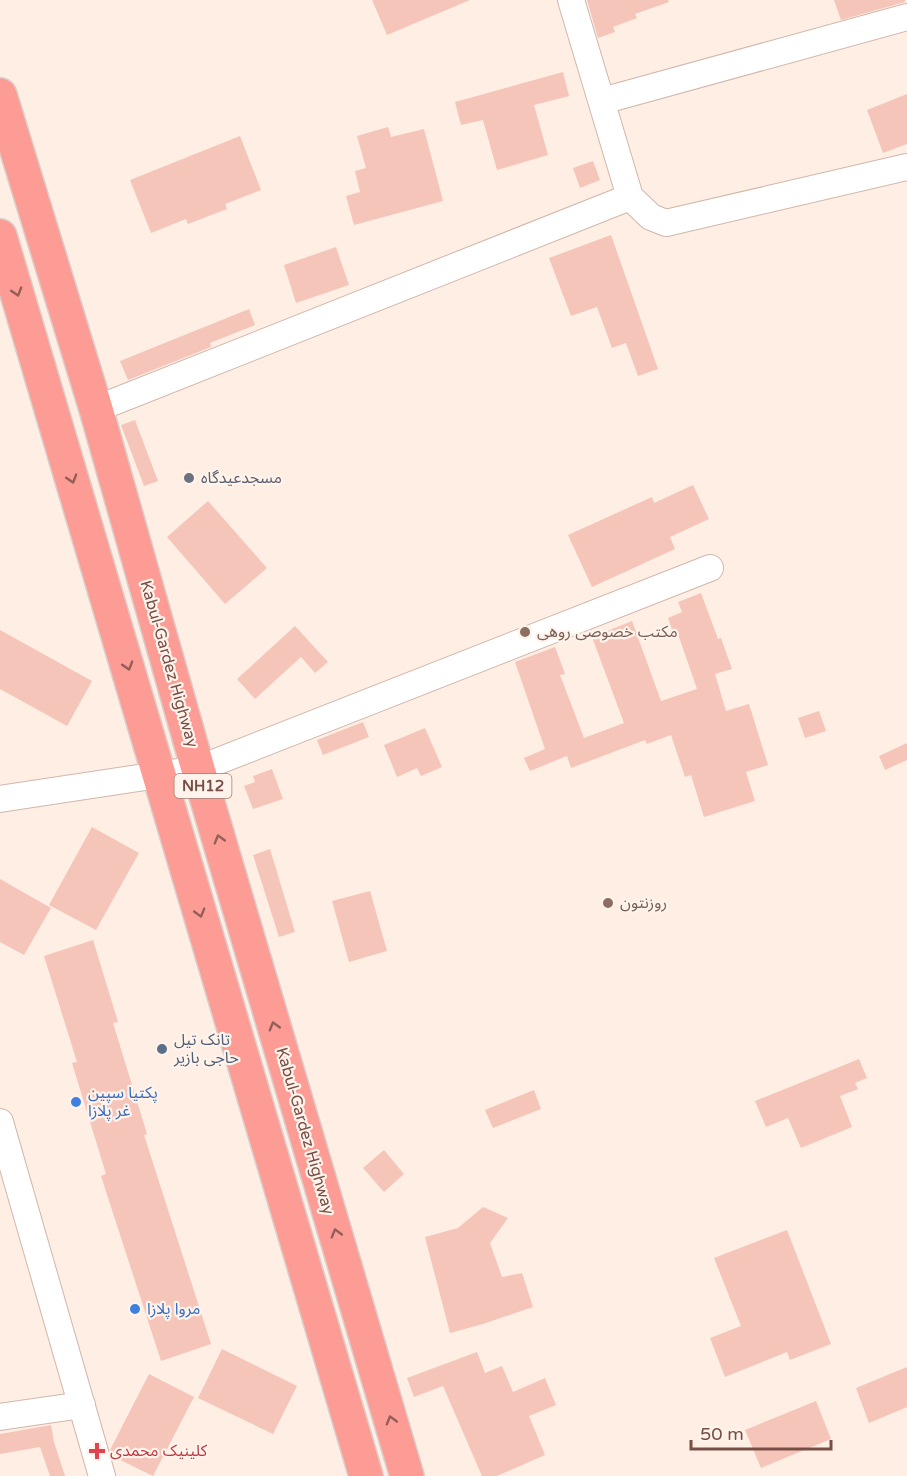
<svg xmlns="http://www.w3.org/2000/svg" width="907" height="1476" font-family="'Varela Round','Noto Sans Arabic',sans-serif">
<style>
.building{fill:#f6c5b9}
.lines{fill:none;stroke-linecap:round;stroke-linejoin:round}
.minor-casing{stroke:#d2b6ab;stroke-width:28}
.highway-casing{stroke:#d9cecb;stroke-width:36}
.minor{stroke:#fff;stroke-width:26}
.highway{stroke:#fd9c95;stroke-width:33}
.oneway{stroke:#935e57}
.worship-dot{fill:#6b7280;stroke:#fff3eb;stroke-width:2}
.education-dot{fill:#8d6e63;stroke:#fff3eb;stroke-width:2}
.service-dot{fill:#5c6f8a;stroke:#fff3eb;stroke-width:2}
.shop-dot{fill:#3f7fe0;stroke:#fff3eb;stroke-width:2}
.health-dot{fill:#e0444e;stroke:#fff3eb;stroke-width:2}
.labels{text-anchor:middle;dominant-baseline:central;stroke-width:4.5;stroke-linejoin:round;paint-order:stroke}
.shield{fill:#fff3eb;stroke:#a08078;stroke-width:1.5}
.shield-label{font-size:15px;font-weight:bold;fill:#784f47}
.worship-label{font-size:16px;fill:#5b616d;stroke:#fff3eb;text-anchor:start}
.education-label{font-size:16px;fill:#785e54;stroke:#fff3eb;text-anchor:start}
.street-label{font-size:16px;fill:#784f47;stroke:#fff3eb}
.service-label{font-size:16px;fill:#4e5e75;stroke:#fff3eb;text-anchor:start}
.shop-label{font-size:16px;fill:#366cbe;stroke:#fff3eb;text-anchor:start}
.health-label{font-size:16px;fill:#be3a42;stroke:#fff3eb;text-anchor:start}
</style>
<rect width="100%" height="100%" fill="#feeee3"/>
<g class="building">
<path d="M372 0H470L387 35Z"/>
<path d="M587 0H668L669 2 635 14 637 18 613 27 615 32 598 38Z"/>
<path d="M834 0H905V2L841 20Z"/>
<path d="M563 72 569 96 534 105 548 155 497 170 483 120 461 125 455 102Z"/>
<path d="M907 94V144L883 153 867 110Z"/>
<path d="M388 127 391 137 424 129 443 201 354 225 346 196 360 192 355 171 366 168 357 136Z"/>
<path d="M240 136 261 190 225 204 227 209 188 224 186 219 151 233 130 180Z"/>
<path d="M593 161 600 180 580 188 573 168Z"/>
<path d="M611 235 658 369 638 376 626 343 612 348 597 307 571 316 549 258Z"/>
<path d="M336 247 349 285 296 303 284 265Z"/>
<path d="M249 309 255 325 210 343 211 347 128 380 120 361Z"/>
<path d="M135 420 158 481 144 486 121 425Z"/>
<path d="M693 485 709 519 670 537 675 549 592 587 568 535 652 497 654 503Z"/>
<path d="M208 501 267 568 225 604 167 537Z"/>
<path d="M701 593 718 639 721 638 732 669 715 674 726 711 749 704 768 765 746 772 755 801 704 817 691 775 685 777 671 735 647 744 645 740 571 768 567 756 530 771 524 758 545 749 515 662 555 647 565 674 560 675 584 738 624 723 592 637 632 621 661 701 697 689 678 634 674 635 668 618 682 612 678 602Z"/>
<path d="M295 626 328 662 315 673 301 657 255 699 237 679Z"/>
<path d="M0 630 92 681 67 726 0 689Z"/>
<path d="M819 711 826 731 805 738 798 718Z"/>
<path d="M363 722 369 737 323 755 317 740Z"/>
<path d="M425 728 442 767 421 776 417 768 397 777 384 745Z"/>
<path d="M907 743V760L885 770 879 756Z"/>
<path d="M272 769 283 799 253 809 244 786 255 782 253 776Z"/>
<path d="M92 827 139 853 96 930 49 905Z"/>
<path d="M270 849 295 932 279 937 253 855Z"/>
<path d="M0 879 51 908 24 955 0 942Z"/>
<path d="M370 891 387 951 349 962 332 901Z"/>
<path d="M93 940 118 1022 113 1023 147 1134 144 1135 211 1344 161 1361 101 1176 106 1174 72 1063 77 1062 44 956Z"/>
<path d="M859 1059 867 1078 855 1083 858 1089 840 1096 852 1127 801 1148 788 1118 766 1127 755 1101Z"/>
<path d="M534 1090 541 1109 493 1128 485 1110Z"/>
<path d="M384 1150 404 1174 384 1192 363 1168Z"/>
<path d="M483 1207 508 1218 490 1243 502 1277 522 1273 533 1307 483 1324 450 1333 425 1237 458 1228Z"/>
<path d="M787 1230 831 1344 790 1360 787 1352 725 1377 710 1338 741 1326 714 1258Z"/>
<path d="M222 1349 297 1386 273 1434 198 1398Z"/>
<path d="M477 1352 485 1373 502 1366 513 1392 545 1378 556 1405 529 1416 545 1455 497 1476H482L443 1386 414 1397 407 1378Z"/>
<path d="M907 1367V1407L869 1423 856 1388Z"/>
<path d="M149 1374 194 1397 153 1476 112 1456 110 1450Z"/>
<path d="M816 1401 831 1439 761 1468 745 1430Z"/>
<path d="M51 1425 54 1442 65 1476H50L40 1447 0 1454V1434Z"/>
</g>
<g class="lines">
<g class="minor-casing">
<g id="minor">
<path d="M571 0 630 197 651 217 666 223 907 167"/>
<path d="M602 101 907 17"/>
<path d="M96 409 630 197"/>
<path d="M0 799 198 769 710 568"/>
<path d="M0 1122 102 1476"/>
<path d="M0 1417 82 1405"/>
</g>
</g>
<g class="highway-casing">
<g id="highway">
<path d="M0 95 96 409 198 769 407 1476"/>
<path d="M0 236 366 1476"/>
</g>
</g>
<use href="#minor" class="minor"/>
<use href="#highway" class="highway"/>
</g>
<defs><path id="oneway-chevron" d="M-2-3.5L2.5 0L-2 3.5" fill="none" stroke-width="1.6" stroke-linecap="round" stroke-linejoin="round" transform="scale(1.5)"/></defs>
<g class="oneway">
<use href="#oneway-chevron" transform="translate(17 292) rotate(73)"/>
<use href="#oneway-chevron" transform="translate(72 479) rotate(73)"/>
<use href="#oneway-chevron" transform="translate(128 666) rotate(73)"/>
<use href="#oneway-chevron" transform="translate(219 839) rotate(-106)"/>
<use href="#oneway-chevron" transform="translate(200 913) rotate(74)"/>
<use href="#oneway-chevron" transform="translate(274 1026) rotate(-106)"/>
<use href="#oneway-chevron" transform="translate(336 1233) rotate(-106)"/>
<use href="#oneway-chevron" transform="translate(391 1420) rotate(-106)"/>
</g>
<circle class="worship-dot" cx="189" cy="478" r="6"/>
<g class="education-dot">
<circle cx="525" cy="632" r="6"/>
<circle cx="608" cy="903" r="6"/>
</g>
<circle class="service-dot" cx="162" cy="1049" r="6"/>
<g class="shop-dot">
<circle cx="76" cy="1102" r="6"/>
<circle cx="135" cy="1309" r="6"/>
</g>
<path class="health-dot" d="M94 1442h6v6h6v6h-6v6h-6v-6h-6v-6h6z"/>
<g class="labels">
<rect class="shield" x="174.5" y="774" width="57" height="24" rx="4.5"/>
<g class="shield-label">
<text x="203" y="786">NH12</text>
</g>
<g class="worship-label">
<text x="201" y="478">مسجدعیدگاه</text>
</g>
<g class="education-label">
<text x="537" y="632">مکتب خصوصی روهی</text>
<text x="620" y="903">روزنتون</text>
</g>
<g class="street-label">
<text transform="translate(169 664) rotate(74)">Kabul-Gardez Highway</text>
<text transform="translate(305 1131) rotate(74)">Kabul-Gardez Highway</text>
</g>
<g class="service-label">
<text x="174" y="1040">تانک تیل<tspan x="174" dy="18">حاجی بازیر</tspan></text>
</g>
<g class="shop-label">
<text x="88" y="1093">پکتیا سپین<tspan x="88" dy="18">غر پلازا</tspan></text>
<text x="147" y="1309">مروا پلازا</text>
</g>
<g class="health-label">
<text x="110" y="1451">کلینیک محمدی</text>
</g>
</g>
<path d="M691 1440v9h140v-9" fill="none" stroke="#784f47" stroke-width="3"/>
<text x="700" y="1440" font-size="18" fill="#784f47" stroke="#fff3eb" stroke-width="4.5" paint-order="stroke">50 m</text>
</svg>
